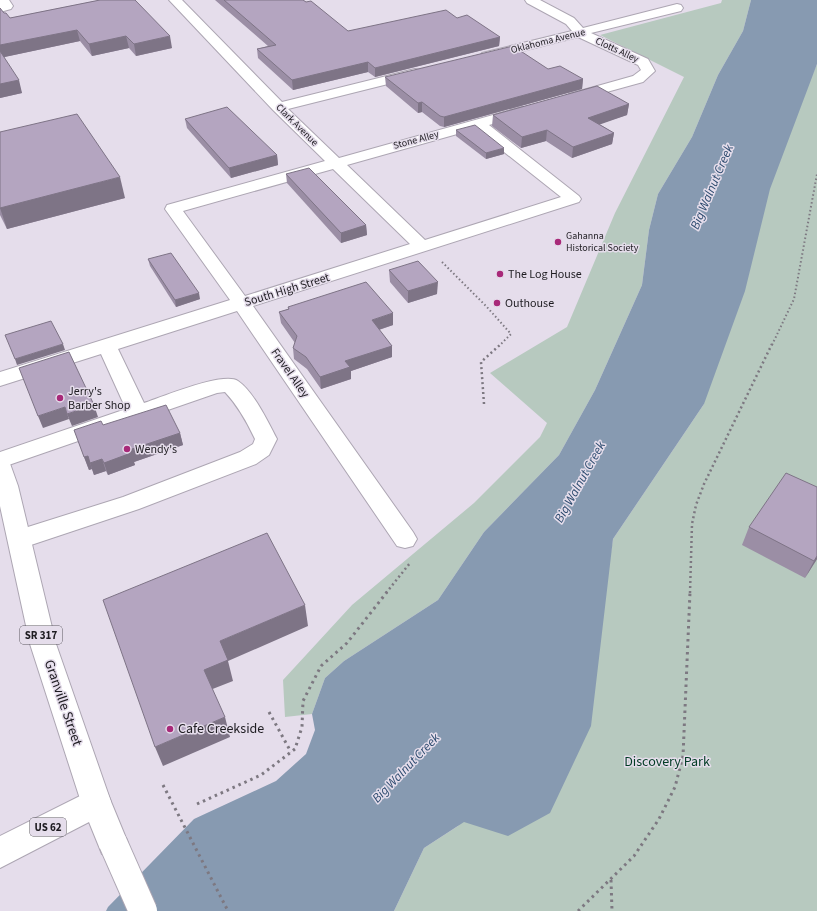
<svg xmlns="http://www.w3.org/2000/svg" width="817" height="911" font-family="'Source Sans 3',sans-serif">
<style>
.green{fill:#b7c9bf}
.water{fill:#879ab1}
.lines{fill:none;stroke-linecap:round;stroke-linejoin:round}
.minor-casing{stroke:#ada6b3;stroke-width:2}
.major-casing{stroke:#ada6b3;stroke-width:2}
.highway-casing{stroke:#ada6b3;stroke-width:2}
.path-far2{stroke:#7d7881;stroke-width:2;stroke-dasharray:1.5 2.5;stroke-linecap:butt}
.path-far1{stroke:#7d7881;stroke-width:2.5;stroke-dasharray:2 3;stroke-linecap:butt}
.path{stroke:#7d7881;stroke-width:3;stroke-dasharray:2.5 4;stroke-linecap:butt}
.minor{fill:#fff;fill-rule:evenodd}
.major{fill:#fff;fill-rule:evenodd}
.highway{fill:#fff;fill-rule:evenodd}
.highway-bridge-casing{stroke:#ada6b3;stroke-width:30;stroke-linecap:butt}
.path-bridge{stroke:#7d7881;stroke-width:3;stroke-dasharray:2.5 4;stroke-linecap:butt}
.highway-bridge{stroke:#fff;stroke-width:28}
.wall{fill:#9b8ea5}
.shaded-wall{fill:#7e7486}
.building{fill:#b4a5c0;stroke:#7e7486}
.poi-dot{fill:#a82979;stroke:#e5ddeb;stroke-width:1.5}
.labels{text-anchor:middle;dominant-baseline:central;stroke-width:3;stroke-linejoin:round;paint-order:stroke}
.far-street-label{font-size:10px;fill:#1f1d22;stroke:#e5ddeb}
.far-poi-label{font-size:10px;fill:#1f1d22;stroke:#e5ddeb;text-anchor:start}
.shield{fill:#e5ddeb;stroke:#5a575e;stroke-width:1}
.shield-label{font-size:11px;font-weight:bold;fill:#1f1d22}
.poi-label{font-size:12px;fill:#1f1d22;stroke:#e5ddeb;text-anchor:start}
.street-label{font-size:12px;fill:#1f1d22;stroke:#e5ddeb}
.water-label{font-size:13px;font-style:italic;fill:#2d4b6f;stroke:#e5ddeb}
.near-street-label{font-size:14px;fill:#1f1d22;stroke:#e5ddeb}
.near-poi-label{font-size:14px;fill:#1f1d22;stroke:#e5ddeb;text-anchor:start}
.near-park-label{font-size:14px;fill:#023c25;stroke:#e5ddeb}
</style>
<rect width="100%" height="100%" fill="#e5ddeb"/>
<g class="green">
<path d="M722 0H751L743 31 718 75 692 137 658 194 649 230 642 285 595 390 559 455 484 532 438 600 344 661 325 678 312 714 285 717 283 680 352 605 474 503 540 437 547 423 490 373 567 327 615 213 684 77 600 35 721 3Z"/>
<path d="M817 64V911H394L424 848 458 826 609 565 613 539 704 404 709 318Z"/>
</g>
<path class="water" d="M751 0H817V64L770 189 745 291 704 404 613 539 591 726 550 813 508 836 464 822 424 848 394 911H106L108 907 194 819 276 781 306 754 315 730 312 714 325 678 344 661 438 600 484 532 559 455 595 390 642 285 649 230 658 194 692 137 718 75 743 31Z"/>
<g class="lines">
<g class="minor-casing">
<g id="minor">
<path d="M0 0H9L13 6 11 9 0 12Z"/>
<path d="M169 0H182L282 102 415 69 420 70 422 73 420 76 288 109 339 158 522 107 527 108 529 111 527 114 489 125 579 196 581 199 579 202 253 306 413 532 417 539 413 546 405 548 397 546 237 311 118 349 144 403C162 397 224 371 238 381 254 392 268 422 277 439L269 455 256 464 139 509 28 546 20 548 12 546 8 539 12 532 123 497 240 452 253 444 255 439C247 422 238 406 225 392L217 393 0 468V452L126 409 101 354 0 386V372L230 300 165 209 167 205 325 161 273 110ZM475 129 561 197 425 240 347 165ZM333 169 410 244 245 296 183 211Z"/>
<path d="M525 0H540L574 18 583 28 677 4 681 5 683 8 681 11 591 33 648 59 655 71 643 82 574 101 569 100 567 97 569 94 633 76 641 70 638 65 578 37 487 60 482 59 480 56 482 53 572 31 566 24 527 3Z"/>
</g>
</g>
<g class="major-casing">
<path id="major" d="M0 456 8 458 18 486 56 644 111 802 107 812 96 816 85 812 81 802 30 644 0 506Z"/>
</g>
<g class="highway-casing">
<path id="highway" d="M96 788 107 792 128 843 124 854 113 858 102 854 89 822 0 868V836Z"/>
</g>
<g class="path-far2">
<path d="M442 262 486 306 511 334 500 345"/>
<path d="M772 345 794 299 817 174"/>
</g>
<g class="path-far1">
<path d="M484 404 481 362 501 344"/>
<path d="M386 593 410 563"/>
<path d="M690 593 692 524 696 505 704 484 772 344"/>
</g>
<g class="path">
<path d="M269 712 291 752"/>
<path d="M197 804 261 775 295 749 302 727 303 701 321 666 347 643 387 592"/>
<path d="M611 880 612 911"/>
<path d="M578 911 634 856 659 819 675 787 683 756 690 592"/>
</g>
<use href="#minor" class="minor"/>
<use href="#major" class="major"/>
<use href="#highway" class="highway"/>
<g class="highway-bridge-casing">
<path id="highway-bridge" d="M113 843 143 911"/>
</g>
<path class="path-bridge" d="M163 785 228 911"/>
<use href="#highway-bridge" class="highway-bridge"/>
</g>
<g class="wall">
<path d="M100 0 172 48 136 56 129 48 92 56 80 41 4 57 22 93 0 98V8L4 13 10 18Z"/>
<path d="M215 0H303L348 31 457 18 500 37 499 46 375 77 368 72 293 90 258 58 257 49 268 46Z"/>
<path d="M548 69 583 79 582 89 444 127 440 126 422 112 418 113 386 86 385 77Z"/>
<path d="M629 104 627 115 599 124 614 133 612 144 572 158 546 141 521 148 492 126 493 115Z"/>
<path d="M185 119 277 155 278 165 231 178 187 128Z"/>
<path d="M456 130 504 154 486 159 456 136Z"/>
<path d="M0 132 125 198 7 229 0 215Z"/>
<path d="M286 174 366 225 367 235 341 243 287 183Z"/>
<path d="M148 259 200 299 176 307 150 266Z"/>
<path d="M389 270 437 294 408 303 390 282Z"/>
<path d="M288 307 393 325 379 330 392 346V357L351 371V379L321 389 307 369 294 359 293 348 295 343 281 323 279 312 288 309Z"/>
<path d="M103 425 180 433 183 445 134 462 135 465 108 475 106 471 94 475 92 469 89 470 74 430Z"/>
<path d="M817 487V559L805 578 742 545 749 527Z"/>
</g>
<g class="shaded-wall">
<path d="M77 30 80 41 0 58V45Z"/>
<path d="M126 36 129 48 92 56 89 44Z"/>
<path d="M170 36 172 48 136 56 134 44Z"/>
<path d="M500 37 499 46 375 77V68Z"/>
<path d="M368 62V72L293 90 292 80Z"/>
<path d="M583 79 582 89 444 127V117Z"/>
<path d="M19 80 22 93 0 98V84Z"/>
<path d="M422 102V112L418 113V103Z"/>
<path d="M629 104 627 115 587 129 588 118Z"/>
<path d="M547 130 546 141 521 148 522 137Z"/>
<path d="M614 133 612 144 572 158 573 147Z"/>
<path d="M504 148V154L486 159V153Z"/>
<path d="M277 155 278 165 231 178 229 168Z"/>
<path d="M120 177 125 198 7 229 0 208Z"/>
<path d="M366 225 367 235 341 243V233Z"/>
<path d="M438 282 437 294 408 303V291Z"/>
<path d="M199 293 200 299 176 307 175 300Z"/>
<path d="M393 313V325L372 332V320Z"/>
<path d="M63 344 65 350 17 365 15 359Z"/>
<path d="M392 346V357L351 371V379L321 389 320 377 345 361Z"/>
<path d="M94 405 98 417 72 426 67 414Z"/>
<path d="M65 407 69 419 43 428 38 416Z"/>
<path d="M180 433 183 445 134 462 135 465 108 475 104 463 129 450Z"/>
<path d="M88 456 92 469 89 470 84 457Z"/>
<path d="M102 459 106 471 94 475 90 463Z"/>
<path d="M817 556V559L805 578 814 561Z"/>
<path d="M305 605 308 626 228 661 233 681 210 690 204 670 220 641Z"/>
<path d="M225 717 230 737 163 766 155 747Z"/>
</g>
<g class="building">
<path d="M100 0H135L170 36 134 44 126 36 89 44 77 30 0 45V8L4 13H6L10 18Z"/>
<path d="M224 0H303L306 2 311 1 348 31 446 10 457 18 467 15 500 37 375 68 368 62 292 80 257 49 276 45Z"/>
<path d="M513 46 548 69 560 66 583 79 444 117 440 116 422 102 418 103 385 77Z"/>
<path d="M0 51 19 80 0 84Z"/>
<path d="M597 86 629 104 588 118 614 133 573 147 547 130 522 137 493 115Z"/>
<path d="M227 107 277 155 229 168 185 119Z"/>
<path d="M77 114 120 177 0 208V132Z"/>
<path d="M475 125 504 148 486 153 456 130Z"/>
<path d="M309 168 366 225 341 233 286 174Z"/>
<path d="M171 253 199 293 175 300 148 259Z"/>
<path d="M418 261 438 282 408 291 389 270Z"/>
<path d="M366 282 393 313 372 320 392 346 345 361 350 367 320 377 306 357 293 348 297 336 279 312 289 309 288 307Z"/>
<path d="M51 321 63 344 15 359 5 335Z"/>
<path d="M69 352 94 405 67 414 65 407 38 416 19 368Z"/>
<path d="M166 405 180 433 129 450 131 453 104 463 102 459 90 463 88 456 84 457 74 430 101 421 103 425Z"/>
<path d="M786 473 817 487V556L814 561 749 527Z"/>
<path d="M267 533 305 605 220 641 228 660 204 670 225 717 155 747 103 600Z"/>
</g>
<g class="poi-dot">
<circle cx="558" cy="242" r="4"/>
<circle cx="500" cy="274" r="4"/>
<circle cx="497" cy="303" r="4"/>
<circle cx="60" cy="398" r="4"/>
<circle cx="127" cy="449" r="4"/>
<circle cx="170" cy="729" r="4"/>
</g>
<g class="labels">
<g class="far-street-label">
<text transform="translate(548 41) rotate(-14)">Oklahoma Avenue</text>
<text transform="translate(617 50) rotate(25)">Clotts Alley</text>
<text transform="translate(297 125) rotate(45)">Clark Avenue</text>
<text transform="translate(416 140) rotate(-15)">Stone Alley</text>
</g>
<g class="far-poi-label">
<text x="566" y="236">Gahanna<tspan x="566" dy="12">Historical Society</tspan></text>
</g>
<g class="shield">
<rect x="20" y="626" width="42" height="18" rx="3"/>
<rect x="30" y="818" width="36" height="18" rx="3"/>
</g>
<g class="shield-label">
<text x="41" y="635">SR 317</text>
<text x="48" y="827">US 62</text>
</g>
<g class="poi-label">
<text x="508" y="274">The Log House</text>
<text x="505" y="303">Outhouse</text>
<text x="68" y="391">Jerry's<tspan x="68" dy="14">Barber Shop</tspan></text>
<text x="135" y="449">Wendy's</text>
</g>
<g class="street-label">
<text transform="translate(287 290) rotate(-17)">South High Street</text>
<text transform="translate(290 373) rotate(55)">Fravel Alley</text>
</g>
<g class="water-label">
<text transform="translate(712 187) rotate(-67)">Big Walnut Creek</text>
<text transform="translate(580 482) rotate(-61)">Big Walnut Creek</text>
<text transform="translate(406 768) rotate(-46)">Big Walnut Creek</text>
</g>
<g class="near-street-label">
<text transform="translate(63 703) rotate(71)">Granville Street</text>
</g>
<g class="near-poi-label">
<text x="178" y="729">Cafe Creekside</text>
</g>
<g class="near-park-label">
<text x="667" y="762">Discovery Park</text>
</g>
</g>
</svg>
